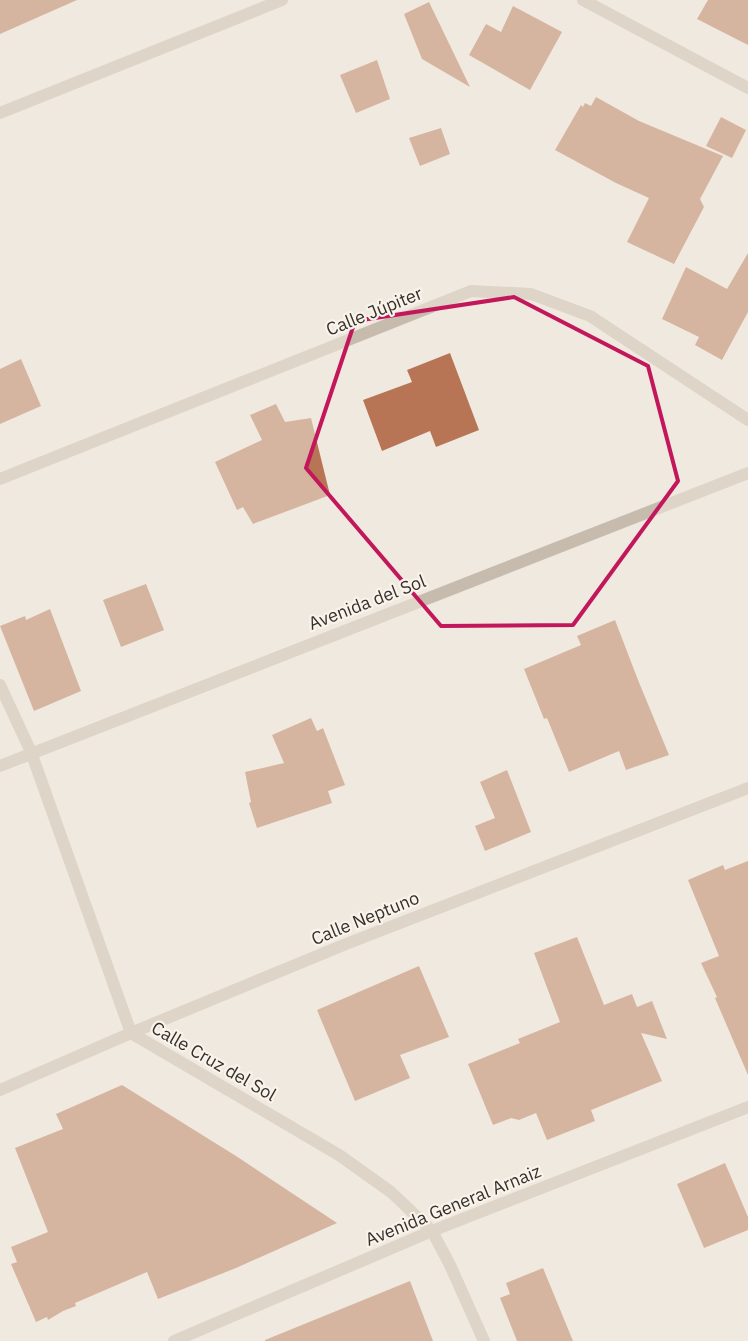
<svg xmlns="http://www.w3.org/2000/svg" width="748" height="1341" font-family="'IBM Plex Sans',sans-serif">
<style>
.building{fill:#b77556}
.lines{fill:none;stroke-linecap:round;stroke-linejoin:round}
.street{stroke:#c7bbad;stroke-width:12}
.marked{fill:none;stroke:#c2185b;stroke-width:4;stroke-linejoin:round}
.labels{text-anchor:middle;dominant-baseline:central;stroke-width:4.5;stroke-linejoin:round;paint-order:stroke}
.street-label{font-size:18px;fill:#362f2a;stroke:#f8f3eb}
</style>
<rect width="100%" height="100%" fill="#f0e9df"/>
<g class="building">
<path d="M0 0H77L0 34Z"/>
<path d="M708 0H748V45L697 19Z"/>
<path d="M429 2 470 87 422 59 404 14Z"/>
<path d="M513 6 562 32 530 90 469 55 486 24 501 32Z"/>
<path d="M377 60 390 99 356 113 340 75Z"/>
<path d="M596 97 639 121 723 156 700 199 704 207 674 264 627 242 649 198 616 183 555 150 581 105 583 107 585 103 591 106Z"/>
<path d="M721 117 746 130 732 158 706 146Z"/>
<path d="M441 128 450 154 420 166 409 138Z"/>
<path d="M748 253V312L722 360 695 345 699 337 662 319 686 267 727 289Z"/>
<path d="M450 353 479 430 436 447 430 431 382 451 363 400 412 382 407 370Z"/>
<path d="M21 359 41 406 0 424V369Z"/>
<path d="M276 404 285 422 311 418 330 495 253 524 243 507 237 510 215 462 262 440 250 415Z"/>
<path d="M146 584 164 630 121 647 103 600Z"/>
<path d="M50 609 81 691 34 711 0 626 25 616 26 620Z"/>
<path d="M615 620 638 680 669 755 626 770 619 751 569 772 547 718 544 719 524 669 581 645 577 636Z"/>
<path d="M311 718 317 731 323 728 345 785 328 791 332 803 257 828 249 803 251 802 245 772 284 763 272 735Z"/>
<path d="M507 770 531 832 485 851 475 826 495 818 480 782Z"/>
<path d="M748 861V1075L715 998 717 997 701 963 719 956 688 880 723 865 725 870Z"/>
<path d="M577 937 604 1005 632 994 637 1007 652 1001 667 1039 641 1033 662 1081 591 1110 595 1121 547 1140 536 1113 519 1120 511 1118 493 1125 468 1064 520 1043 518 1039 560 1022 534 953Z"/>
<path d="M419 966 449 1037 400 1055 410 1078 355 1101 317 1010Z"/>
<path d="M122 1085 236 1156 337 1223 236 1268 158 1299 147 1272 75 1303 76 1306 63 1311 48 1320 47 1317 36 1322 11 1264 17 1262 11 1247 48 1232 15 1148 63 1129 56 1114Z"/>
<path d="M725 1163 748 1217V1230L704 1248 677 1184Z"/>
<path d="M543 1268 573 1341H517L500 1298 510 1294 506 1283Z"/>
<path d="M410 1281 433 1341H265V1340Z"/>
</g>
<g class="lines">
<g class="street">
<path d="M583 0 748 88"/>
<path d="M0 113 282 0"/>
<path d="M0 479 471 291 531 294 590 316 748 420"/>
<path d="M0 685 31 752 131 1033 339 1155 391 1192 432 1231 450 1265 484 1341"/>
<path d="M0 766 748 473"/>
<path d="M0 1090 131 1033 346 944 748 788"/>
<path d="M174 1341 432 1231 748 1107"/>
</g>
</g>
<path d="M0 0H748V1341H0ZM514 297 648 366 678 481 573 625 441 626 306 468 355 321Z" fill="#f0e9df" fill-opacity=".55" fill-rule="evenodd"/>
<path class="marked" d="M514 297 648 366 678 481 573 625 441 626 306 468 355 321Z"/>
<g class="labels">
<g class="street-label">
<text transform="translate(374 311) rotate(-22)">Calle Júpiter</text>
<text transform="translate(367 602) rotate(-21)">Avenida del Sol</text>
<text transform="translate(365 918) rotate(-22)">Calle Neptuno</text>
<text transform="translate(214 1061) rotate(30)">Calle Cruz del Sol</text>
<text transform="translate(453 1205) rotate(-22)">Avenida General Arnaiz</text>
</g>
</g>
</svg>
